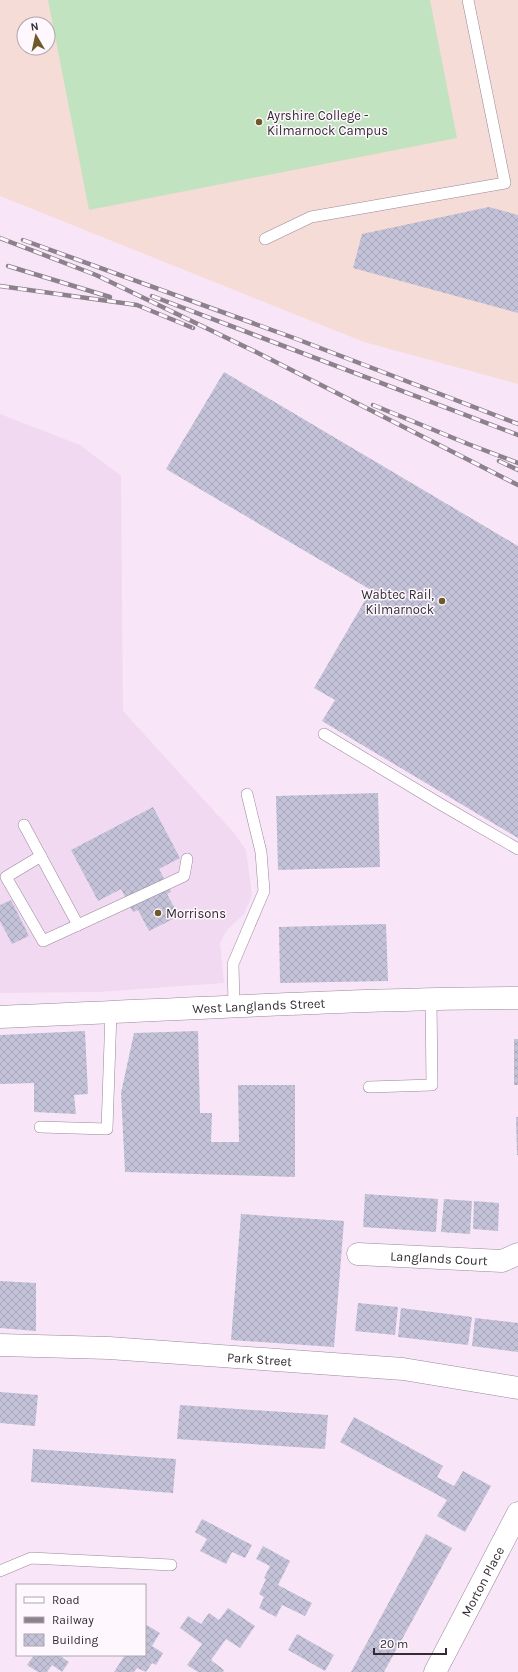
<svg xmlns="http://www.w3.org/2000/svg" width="518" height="1672" font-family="Karla,sans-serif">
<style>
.built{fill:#f1d9f1}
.education{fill:#f6dcd7;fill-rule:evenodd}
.pitch{fill:#c2e3c0}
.building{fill:url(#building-cross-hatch)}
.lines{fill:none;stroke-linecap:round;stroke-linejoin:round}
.lane-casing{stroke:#989;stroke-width:12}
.street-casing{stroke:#989;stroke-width:23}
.secondary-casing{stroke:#989;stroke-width:23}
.lane{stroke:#fff;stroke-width:11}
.street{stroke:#fff;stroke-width:22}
.secondary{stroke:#fff;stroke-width:22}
.rail-casing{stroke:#8d818d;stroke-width:4.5}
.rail{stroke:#fff7fe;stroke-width:3;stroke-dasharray:9;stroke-linecap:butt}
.poi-dot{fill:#6e5a29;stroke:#fff7fe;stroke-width:1.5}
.labels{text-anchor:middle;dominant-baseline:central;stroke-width:3;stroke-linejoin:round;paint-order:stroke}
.poi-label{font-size:13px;fill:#332c33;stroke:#fff7fe;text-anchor:start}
.street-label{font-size:13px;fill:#332c33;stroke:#fff7fe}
</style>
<defs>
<pattern id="building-cross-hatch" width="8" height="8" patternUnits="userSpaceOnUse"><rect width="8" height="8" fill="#c4c2d8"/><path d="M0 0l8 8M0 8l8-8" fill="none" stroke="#a9a7ba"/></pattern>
</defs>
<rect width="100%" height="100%" fill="#f8e6f8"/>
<path class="built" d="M0 414 80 445 121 476 123 711 234 833 246 850 252 895 244 914 227 930 220 943 224 983 98 992 0 993Z"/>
<path class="education" d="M0 0H518V384L364 342 0 196ZM24 24H48V48H24Z"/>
<path class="pitch" d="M48 0H430L457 138 89 210Z"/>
<g class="building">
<path d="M489 207 518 215V313L353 268 362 234Z"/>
<path d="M224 372 518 546V838L322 721 335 700 314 688 371 590 166 469Z"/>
<path d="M378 793 380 867 278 870 276 796Z"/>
<path d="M153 807 180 858 159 869 171 892 167 894 179 916 149 931 138 910 133 912 121 889 98 901 71 850Z"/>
<path d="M11 900 29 936 12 944 0 921V905Z"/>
<path d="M386 924 388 981 280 983 279 927Z"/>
<path d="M85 1031 88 1094 74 1095 76 1114 34 1112V1083L0 1084V1035Z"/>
<path d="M198 1031 200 1113H212L211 1142H239L238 1085H295V1177L125 1172 121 1093 134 1033Z"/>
<rect x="514" y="1039" width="4" height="46"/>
<path d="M516 1117H518V1155H517Z"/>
<path d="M365 1194 438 1199 436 1232 363 1227Z"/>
<path d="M444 1199 472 1201 470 1234 441 1232Z"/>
<path d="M474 1201 499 1203 498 1231 473 1229Z"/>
<path d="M241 1214 344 1221 334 1347 231 1340Z"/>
<path d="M0 1281 36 1283V1331L0 1328Z"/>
<path d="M358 1303 398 1307 395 1335 355 1331Z"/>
<path d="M401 1308 472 1317 468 1345 398 1337Z"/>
<path d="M475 1318 518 1323V1352L472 1346Z"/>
<path d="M0 1392 38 1395 35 1426 0 1423Z"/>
<path d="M180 1405 328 1415 325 1449 177 1439Z"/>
<path d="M354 1417 443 1466 437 1477 454 1486 463 1471 491 1486 465 1532 437 1516 447 1500 340 1442Z"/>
<path d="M33 1449 176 1459 173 1493 31 1482Z"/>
<path d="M202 1519 252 1545 245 1558 232 1552 226 1564 200 1551 207 1539 195 1532Z"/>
<path d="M426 1534 452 1548 384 1672H351Z"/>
<path d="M263 1546 290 1561 278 1585 312 1603 305 1616 282 1605 276 1617 259 1608 264 1597 259 1594 266 1579 264 1578 270 1566 256 1559Z"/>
<path d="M228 1608 255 1626 240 1648 226 1639 211 1660 224 1670 223 1672H198L187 1665 202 1644 180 1628 188 1616 201 1624 209 1613 219 1620Z"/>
<path d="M145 1624 160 1633 152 1646 163 1653 156 1665 152 1663 146 1672 137 1668 134 1672H114L125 1655H145Z"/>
<path d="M297 1634 334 1655 325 1671 288 1650Z"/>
<path d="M34 1655H59L69 1662 62 1672 52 1665 47 1672H38L27 1665Z"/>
</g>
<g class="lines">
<g class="lane-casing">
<g id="lane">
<path d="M265 239 311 217 505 183 468 0"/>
<path d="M324 734 442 805 518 849"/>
<path d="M24 825 78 925 184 876 187 859"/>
<path d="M41 856 6 877 43 941 78 925"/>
<path d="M234 1005 233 964 264 891 261 852 247 794"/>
<path d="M369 1087 432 1085 431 998"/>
<path d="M40 1127 107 1129 111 1012"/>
<path d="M0 1571 31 1558 171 1565"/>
</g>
</g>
<g class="street-casing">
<g id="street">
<path id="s1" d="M358 1254 502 1261 518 1254"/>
<path id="s2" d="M0 1345 109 1348 403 1369 518 1388"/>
<path id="s3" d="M435 1672 518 1513"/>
</g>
</g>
<g class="secondary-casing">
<g id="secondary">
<path id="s4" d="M0 1017C173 1010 345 999 518 998"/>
</g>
</g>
<use href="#lane" class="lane"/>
<use href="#street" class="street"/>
<use href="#secondary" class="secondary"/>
<g class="rail-casing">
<g id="rail">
<path d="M0 238 96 275 260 354 518 485"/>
<path d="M23 240 294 338 518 424"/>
<path d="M8 266 110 297"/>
<path d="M0 286 137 305 193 328"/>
<path d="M152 296 518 435"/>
<path d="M373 405 468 444 518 463"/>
<path d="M499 461 518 470"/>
</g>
</g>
<use href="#rail" class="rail"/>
</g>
<g class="poi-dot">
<circle cx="259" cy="122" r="4"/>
<circle cx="442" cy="601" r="4"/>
<circle cx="158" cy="913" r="4"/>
</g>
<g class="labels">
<g class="poi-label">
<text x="267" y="115">Ayrshire College -<tspan x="267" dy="15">Kilmarnock Campus</tspan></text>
<text x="434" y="594" text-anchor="end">Wabtec Rail,<tspan x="434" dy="15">Kilmarnock</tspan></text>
<text x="166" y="913">Morrisons</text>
</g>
<g class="street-label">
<text stroke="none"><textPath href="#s4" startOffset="259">West Langlands Street</textPath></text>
<text stroke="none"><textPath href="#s1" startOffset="81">Langlands Court</textPath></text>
<text stroke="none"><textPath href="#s2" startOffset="260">Park Street</textPath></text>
<text stroke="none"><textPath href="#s3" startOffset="102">Morton Place</textPath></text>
</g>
</g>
<rect x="16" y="1584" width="130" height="72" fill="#fff7fe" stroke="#ada6ad"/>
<rect x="24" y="1597" width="20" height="6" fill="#ffffff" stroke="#ada6ad"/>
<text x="52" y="1604" font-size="12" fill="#332c33">Road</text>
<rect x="24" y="1617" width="20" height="6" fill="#8d818d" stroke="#ada6ad"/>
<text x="52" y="1624" font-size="12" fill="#332c33">Railway</text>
<rect x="24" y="1634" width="20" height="12" fill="url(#building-cross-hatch)" stroke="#ada6ad"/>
<text x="52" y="1644" font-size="12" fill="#332c33">Building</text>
<g transform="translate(36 36) rotate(351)"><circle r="19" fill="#fff7fe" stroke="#ada6ad"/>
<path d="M0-3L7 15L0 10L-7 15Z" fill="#6e5a29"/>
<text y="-6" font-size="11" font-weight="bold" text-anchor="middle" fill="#332c33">N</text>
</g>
<path d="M374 1648v6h72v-6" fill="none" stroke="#332c33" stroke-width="2"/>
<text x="380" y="1648" font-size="12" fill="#332c33" stroke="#fff7fe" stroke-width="3" paint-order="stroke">20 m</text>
</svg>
